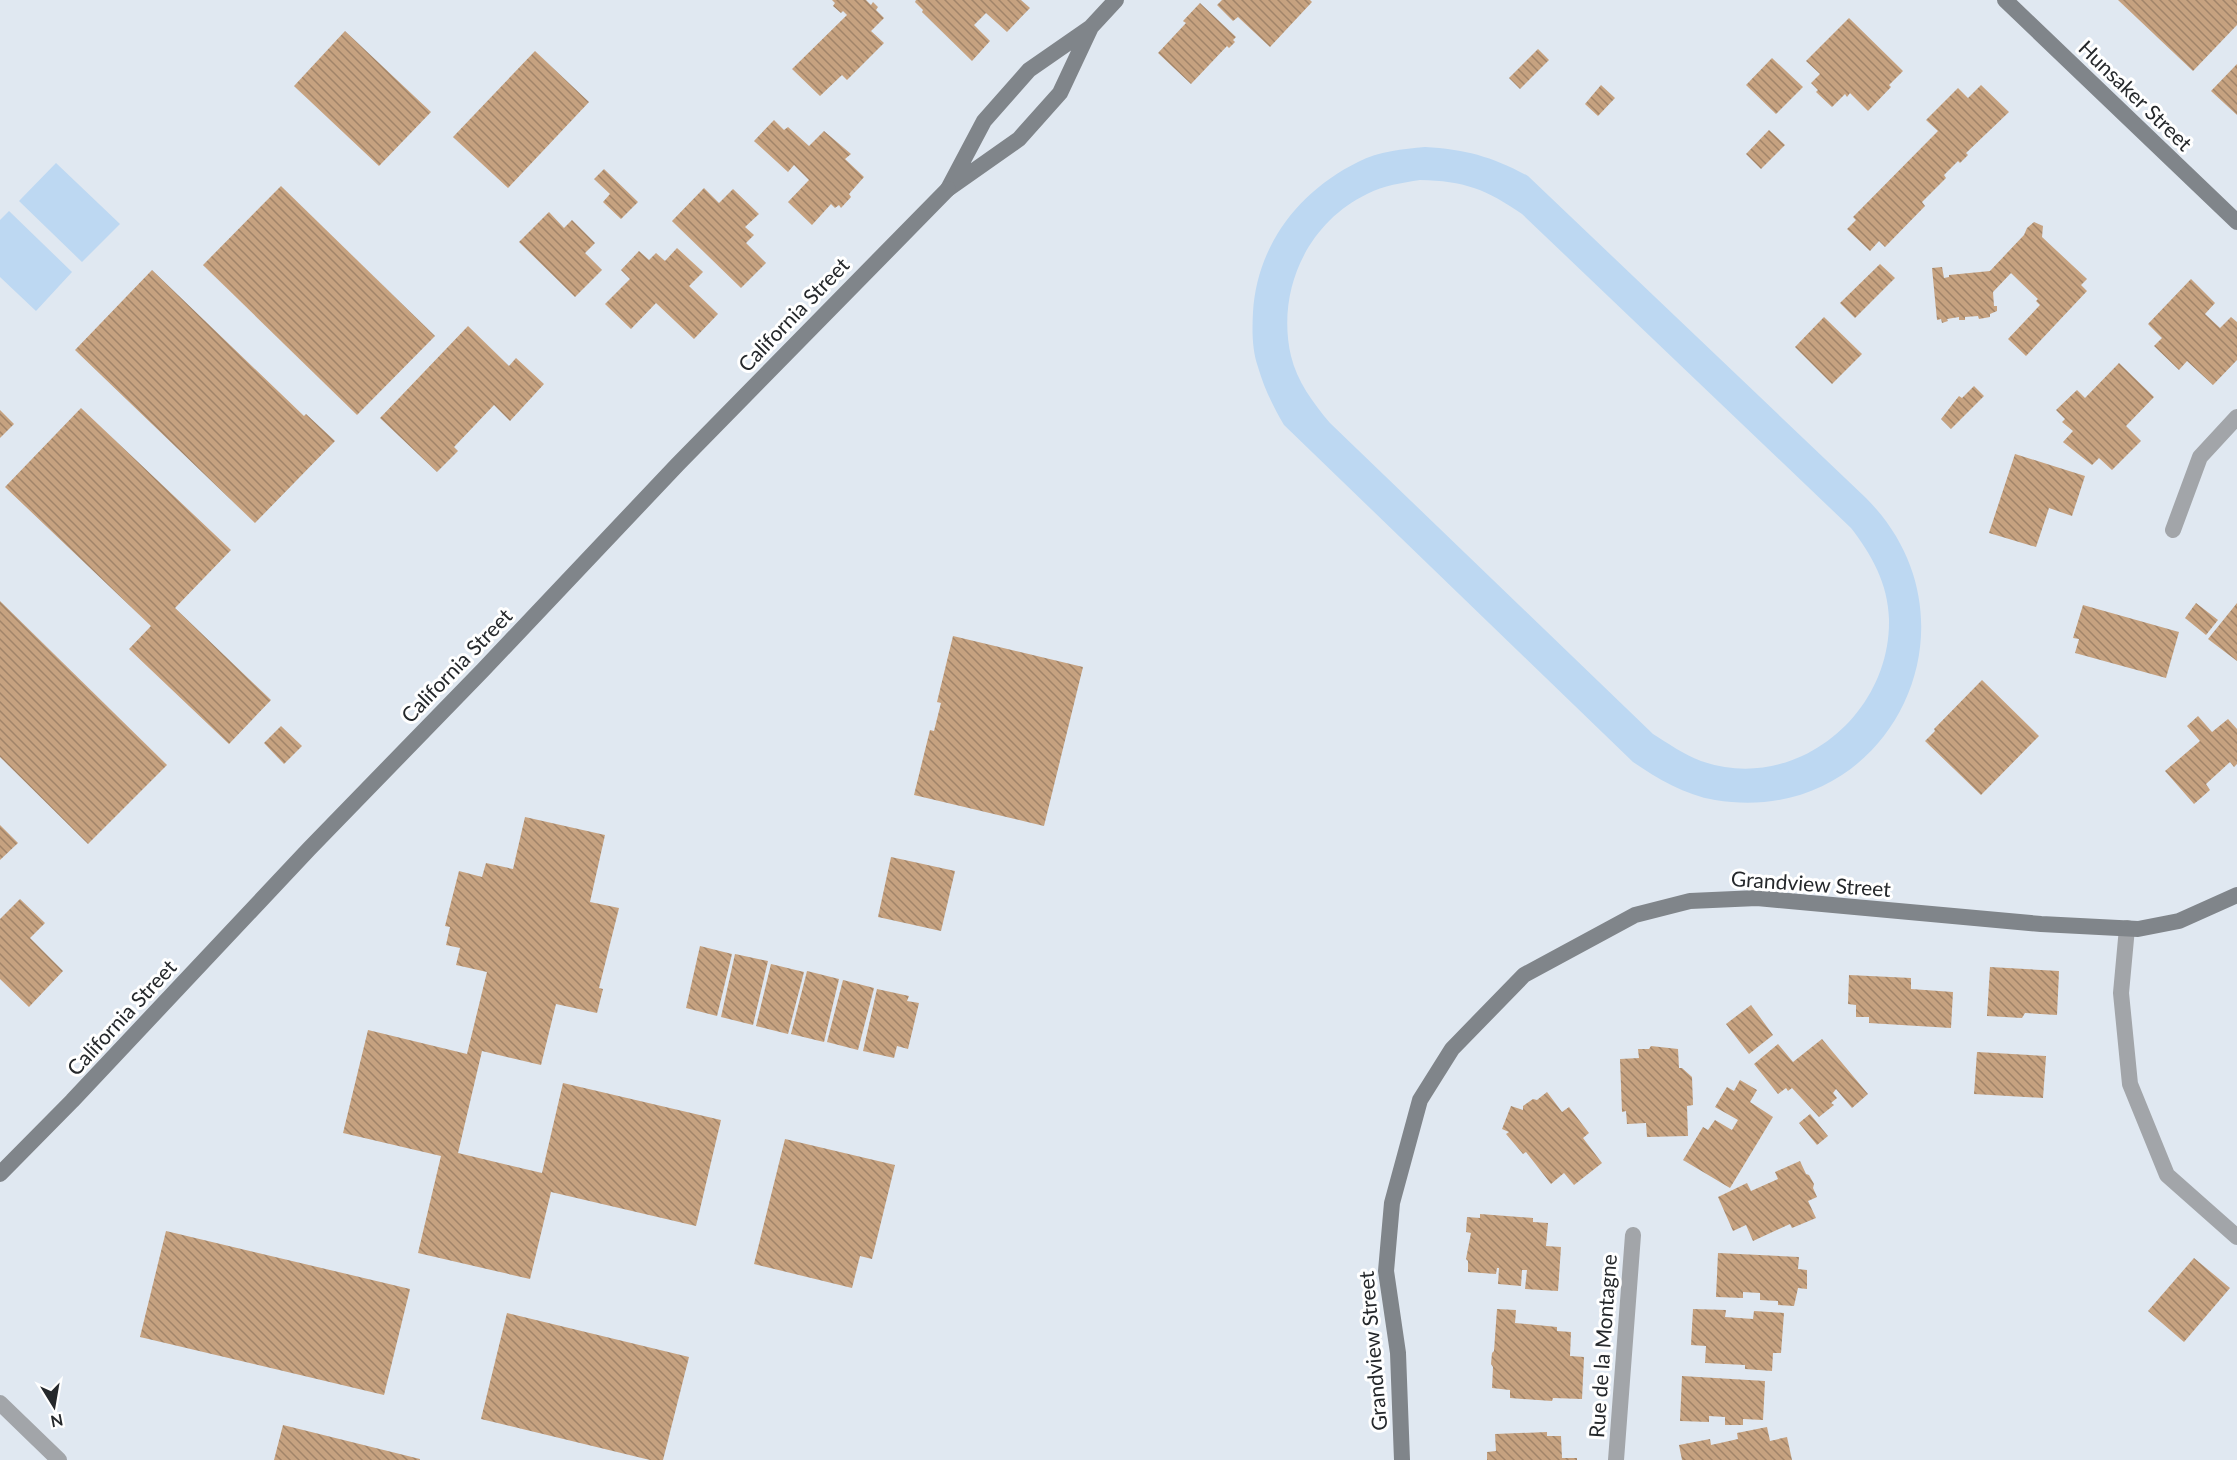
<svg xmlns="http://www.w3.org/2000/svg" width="2237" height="1460" font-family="Lato,sans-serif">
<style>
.pitch{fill:#bdd8f2;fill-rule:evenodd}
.building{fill:url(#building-back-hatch)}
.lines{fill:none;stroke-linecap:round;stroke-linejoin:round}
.minor{stroke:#a2a5a9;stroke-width:16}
.tertiary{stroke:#a2a5a9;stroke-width:16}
.secondary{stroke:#80858a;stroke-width:16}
.labels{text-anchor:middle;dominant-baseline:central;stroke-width:6;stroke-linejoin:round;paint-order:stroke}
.street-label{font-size:21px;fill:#25282b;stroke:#fff}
</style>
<defs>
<pattern id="building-back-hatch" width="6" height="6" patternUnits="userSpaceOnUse" patternTransform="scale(1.5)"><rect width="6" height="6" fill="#c6a280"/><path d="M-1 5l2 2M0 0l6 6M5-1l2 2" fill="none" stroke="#a18469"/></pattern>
</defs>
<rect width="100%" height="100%" fill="#e0e8f1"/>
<g class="pitch">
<path d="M1425 147C1465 149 1493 157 1528 176L1866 498C1991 623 1888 829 1715 800 1685 795 1658 779 1633 762L1284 425C1273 406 1264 388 1258 367 1252 350 1252 330 1253 312 1257 245 1299 191 1358 162 1379 151 1403 149 1425 147ZM1420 180C1464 181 1486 189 1522 214L1851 528C1872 555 1888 584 1889 619 1891 715 1795 794 1701 761 1683 754 1669 744 1653 734L1330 423C1313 403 1297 381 1291 356 1276 291 1307 223 1367 194 1384 185 1402 183 1420 180Z"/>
<path d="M56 163 120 224 82 262 19 201Z"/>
<path d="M9 211 72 272 36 311 0 277V220Z"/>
</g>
<g class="building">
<path d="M832 0H866L871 5 873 2 878 7 876 10 884 18 871 31 884 43 847 80 842 75 820 96 792 69 847 15 843 11 841 13 833 6 835 3Z"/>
<path d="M916 0H1021L1030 8 1007 32 986 13 974 25 990 41 972 61 922 12 923 10 915 2Z"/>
<path d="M1222 0H1310L1312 2 1270 47 1238 17 1233 21 1217 5Z"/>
<path d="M2118 0H2237V25L2193 71Z"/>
<path d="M1200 3 1236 37 1233 40 1235 42 1229 48 1227 46 1191 84 1158 53 1186 23 1183 21Z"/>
<path d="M1849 18 1903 71 1889 85 1891 87 1868 111 1850 93 1847 97 1845 94 1832 107 1816 92 1818 90 1811 83 1820 74 1806 61Z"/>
<path d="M345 31 431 112 379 166 294 86Z"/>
<path d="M1538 49 1549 60 1520 89 1509 78Z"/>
<path d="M535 51 589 102 508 188 453 137Z"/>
<path d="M1772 58 1803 87 1776 114 1746 85Z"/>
<path d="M2237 64V115L2211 91Z"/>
<path d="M1601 85 1615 98 1598 116 1585 104Z"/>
<path d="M1981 85 2009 112 1966 153 1968 155 1960 163 1958 161 1944 175 1946 178 1922 202 1925 206 1885 247 1879 241 1870 251 1847 229 1856 220 1853 217 1938 131 1926 120 1958 88 1968 98Z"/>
<path d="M774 120 784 130 788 127 809 146 824 131 851 154 845 159 864 177 849 194 851 197 841 208 839 205 835 208 831 204 812 225 788 202 809 180 794 165 788 172 754 141Z"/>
<path d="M1769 130 1785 145 1761 169 1746 154Z"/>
<path d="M604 169 638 202 621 219 603 202 610 194 594 179Z"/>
<path d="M281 186 435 336 357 415 203 265Z"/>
<path d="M704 188 719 203 733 189 759 214 745 227 754 235 746 243 766 263 741 288 672 221Z"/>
<path d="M549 212 564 228 572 220 595 243 585 253 602 270 575 297 519 242Z"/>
<path d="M2034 222 2043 226 2042 237 2087 279 2081 285 2087 291 2026 356 2008 339 2040 305 2036 301 2038 299 2011 273 1993 292 1994 306H1997V311L1990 314V317L1979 319 1978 316 1965 317V320H1959V317L1947 319 1948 321 1942 323 1941 319 1937 320 1932 268 1942 267 1944 278 1949 277V275L1990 271 2024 235 2027 228Z"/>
<path d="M677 248 703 272 689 286 718 314 694 339 656 303 631 329 605 304 630 279 621 270 639 251 649 260 656 253 665 261Z"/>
<path d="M1880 264 1895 278 1855 318 1840 303Z"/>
<path d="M152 270 304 416 306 414 335 441 255 523 75 350Z"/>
<path d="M2191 279 2215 303 2205 314 2220 328 2231 317 2237 322V360L2213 385 2187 361 2179 370 2154 346 2162 338 2148 324Z"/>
<path d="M1824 317 1862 354 1832 384 1795 347Z"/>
<path d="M468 326 509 366 516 358 544 384 510 421 494 405 454 447 458 451 437 472 380 418Z"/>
<path d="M2119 363 2154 397 2126 426 2141 441 2112 470 2099 458 2092 465 2063 442 2073 431 2062 422 2065 419 2056 410 2077 390 2085 398Z"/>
<path d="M1974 386 1984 396 1951 429 1941 419 1959 396 1962 398Z"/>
<path d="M81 408 231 550 175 608 271 700 229 744 129 649 151 626 5 487Z"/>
<path d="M0 410 14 424 0 438Z"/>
<path d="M2015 454 2085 476 2072 516 2049 508 2036 547 1989 533Z"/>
<path d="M0 601 167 765 88 844 0 757Z"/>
<path d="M2196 603 2218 620 2206 635 2185 618Z"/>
<path d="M2237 603V661L2208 639Z"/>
<path d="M2083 605 2179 632 2166 678 2075 653 2079 639 2073 638Z"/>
<path d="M953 636 1083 667 1044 826 914 795 930 730 934 731 941 703 937 702Z"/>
<path d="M1982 680 2039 736 1981 795 1925 741 1935 731 1934 729Z"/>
<path d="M2198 716 2212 732 2228 719 2237 729V764L2234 767 2230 762 2206 784 2210 790 2194 804 2165 771 2200 741 2187 726Z"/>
<path d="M281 726 302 746 284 764 264 743Z"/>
<path d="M525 817 605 835 590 902 619 908 599 988 603 989 597 1013 556 1004 541 1065 482 1051 458 1153 542 1173 563 1083 721 1120 696 1226 551 1192 530 1279 418 1253 441 1156 343 1133 368 1030 467 1054 487 972 456 965 460 948 446 945 450 927 445 926 459 871 482 877 486 863 513 869Z"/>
<path d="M0 825 18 843 0 860Z"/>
<path d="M891 857 955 871 941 931 878 917Z"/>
<path d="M20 899 45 923 30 938 63 971 29 1007 0 979V919Z"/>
<path d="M700 946 732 954 717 1016 686 1008Z"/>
<path d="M735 954 768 961 753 1025 721 1017Z"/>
<path d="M771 964 804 972 788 1034 756 1026Z"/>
<path d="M1990 967 2059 971 2057 1015 2025 1013 2022 1018 1987 1016Z"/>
<path d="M807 971 839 979 824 1042 791 1034Z"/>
<path d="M1849 975 1911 978V989L1953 992 1951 1028 1869 1023V1017H1856V1005L1848 1004Z"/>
<path d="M843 980 874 988 858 1050 827 1042Z"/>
<path d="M877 989 909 996 907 1001 919 1003 908 1049 897 1046 894 1058 863 1051Z"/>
<path d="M1751 1005 1773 1035 1749 1054 1726 1024Z"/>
<path d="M1822 1039 1868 1094 1852 1108 1836 1089 1833 1093 1837 1098 1831 1103 1834 1105 1819 1117 1792 1088 1788 1091 1786 1088 1778 1094 1754 1064 1778 1044 1793 1062Z"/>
<path d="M1651 1046 1678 1049 1679 1068H1682L1692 1077 1693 1105 1687 1106 1688 1136 1647 1137 1646 1123 1627 1124 1626 1111 1622 1112 1620 1059 1639 1058 1638 1049H1649Z"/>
<path d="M1977 1052 2046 1056 2043 1098 1974 1094Z"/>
<path d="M1740 1080 1757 1090 1750 1102 1773 1117 1730 1188 1683 1160 1703 1127 1708 1130 1715 1120 1732 1130 1738 1120 1715 1107 1727 1087 1734 1091Z"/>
<path d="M1547 1092 1562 1112 1569 1107 1589 1133 1583 1138 1602 1163 1574 1185 1564 1173 1551 1184 1526 1152 1523 1154 1506 1134 1509 1132 1502 1129 1511 1106 1523 1110V1106L1533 1099 1537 1100Z"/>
<path d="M1810 1114 1828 1136 1817 1145 1799 1123Z"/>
<path d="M785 1139 895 1165 872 1259 860 1256 852 1288 754 1264Z"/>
<path d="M1800 1161 1806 1174 1809 1175 1814 1184 1813 1188 1817 1197 1808 1201 1816 1218 1792 1228 1790 1224 1753 1241 1746 1225 1733 1231 1718 1197 1747 1183 1751 1191 1778 1179 1775 1172Z"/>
<path d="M1480 1214 1533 1218V1222L1548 1223 1546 1246 1561 1247 1558 1291 1525 1289 1527 1270H1522L1521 1286 1498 1284 1499 1268H1497L1496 1274 1468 1272V1261L1466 1259 1471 1233 1466 1232 1467 1217 1480 1218Z"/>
<path d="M166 1231 410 1289 384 1395 140 1337Z"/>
<path d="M1718 1253 1799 1257 1798 1269 1807 1270V1289L1798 1288 1794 1306 1778 1305V1301L1760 1300V1293L1743 1292V1298L1716 1297Z"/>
<path d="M2194 1258 2230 1288 2184 1342 2148 1311Z"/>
<path d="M1497 1309 1516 1310 1515 1323 1557 1327V1331L1571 1332 1570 1356 1584 1357 1582 1399 1553 1398 1552 1401 1510 1398V1390L1492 1388 1493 1367 1491 1364 1492 1353 1494 1351Z"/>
<path d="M1693 1309 1726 1310 1725 1317 1753 1319 1754 1311 1784 1313 1781 1353H1773L1772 1371 1745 1369V1365L1705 1363 1706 1346 1691 1345Z"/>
<path d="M507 1313 689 1357 663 1460H650L481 1419Z"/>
<path d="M1682 1376 1765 1381 1763 1420 1743 1419V1425H1725V1417L1709 1416V1422L1680 1421Z"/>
<path d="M283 1425 420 1459V1460H274Z"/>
<path d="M1767 1427 1770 1441 1787 1437 1792 1460H1682L1679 1445 1710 1439 1711 1445 1738 1439 1737 1433Z"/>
<path d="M1547 1432V1436H1561L1562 1458H1577V1460H1487V1452L1496 1451 1495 1434Z"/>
</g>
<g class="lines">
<g class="minor">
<path d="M2173 530 2200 457 2237 417"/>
<path d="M2127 928 2121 993 2130 1084 2167 1175 2237 1237"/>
<path d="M1616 1460 1633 1235"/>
</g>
<path class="tertiary" d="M0 1403 59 1460"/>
<g class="secondary">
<path d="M2005 0 2237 222"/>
<path d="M1091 27 1060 93 1019 139 948 189 984 121 1029 70 1091 27 1116 0"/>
<path d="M0 1174 72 1101 309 849 483 670 678 464 948 189"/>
<path d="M1402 1460 1398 1353 1386 1271 1392 1203 1420 1100 1452 1049 1524 975 1635 915 1690 901 1757 898 2041 924 2138 929 2179 921 2237 895"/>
</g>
</g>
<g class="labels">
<g class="street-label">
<text transform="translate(2136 95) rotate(44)">Hunsaker Street</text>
<text transform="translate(793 314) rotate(-46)">California Street</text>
<text transform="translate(456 665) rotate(-46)">California Street</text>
<text transform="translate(1811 883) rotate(4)">Grandview Street</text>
<text transform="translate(121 1017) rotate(-47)">California Street</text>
<text transform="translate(1602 1346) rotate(-86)">Rue de la Montagne</text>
<text transform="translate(1372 1351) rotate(-95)">Grandview Street</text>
</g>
</g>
<g transform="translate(54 1406) rotate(169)" stroke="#ffffff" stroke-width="4.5" paint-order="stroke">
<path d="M0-4.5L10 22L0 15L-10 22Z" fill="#25282b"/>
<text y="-9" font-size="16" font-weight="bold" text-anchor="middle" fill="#25282b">N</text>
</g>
</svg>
